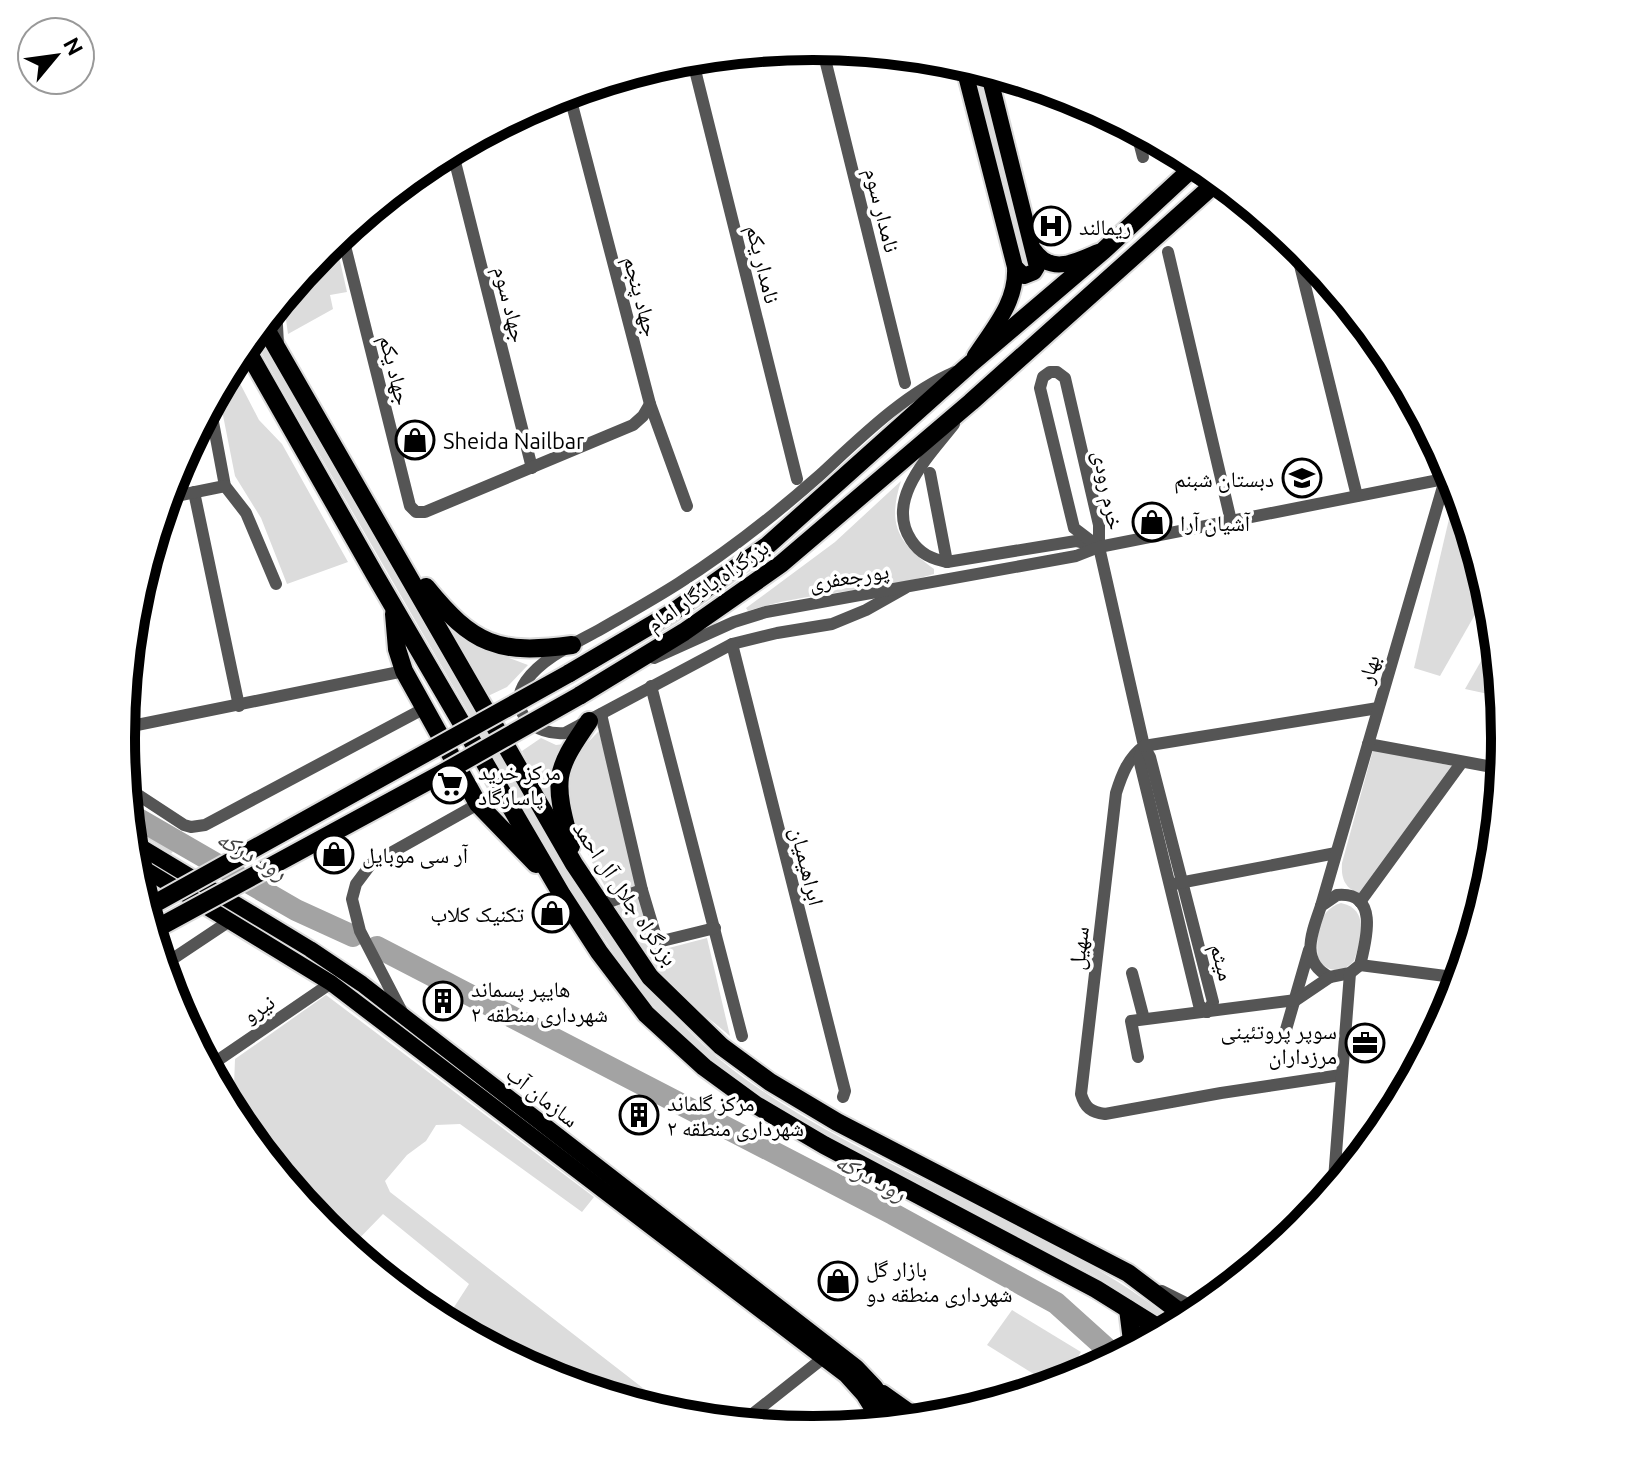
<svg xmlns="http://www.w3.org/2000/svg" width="1627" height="1477" font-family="Ubuntu,'Noto Naskh Arabic',sans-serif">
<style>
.green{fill:#dcdcdc}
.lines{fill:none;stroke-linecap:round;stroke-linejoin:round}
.river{stroke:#a3a3a3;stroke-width:22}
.major-casing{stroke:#dbdbdb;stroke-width:20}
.highway-casing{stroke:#dbdbdb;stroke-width:22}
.minor{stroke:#555;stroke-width:12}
.major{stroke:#000;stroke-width:16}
.highway{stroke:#000;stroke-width:18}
.highway-bridge-casing{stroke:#dbdbdb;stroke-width:22;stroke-linecap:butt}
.highway-bridge{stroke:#000;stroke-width:18}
.labels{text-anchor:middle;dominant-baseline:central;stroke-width:7;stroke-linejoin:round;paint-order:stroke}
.street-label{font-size:22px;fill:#000;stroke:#fff}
.poi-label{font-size:22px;fill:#000;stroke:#fff;text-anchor:start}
.water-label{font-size:24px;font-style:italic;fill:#444;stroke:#fff}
.rim{fill:none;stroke:#000;stroke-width:10}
</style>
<rect width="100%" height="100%" fill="#fff"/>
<g class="green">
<path d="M967 65 981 69 1027 265 1023 266Z"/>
<path d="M335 239 347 292 330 295 333 309 288 334 283 298 324 249Z"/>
<path d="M258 329 573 882C620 950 667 1019 733 1070 870 1173 1044 1218 1179 1325L1174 1327 1097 1277 800 1123 755 1097 715 1065 677 1032 635 985 569 887 285 395 252 336Z"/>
<path d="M231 366 259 420 282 444 348 562 287 584 261 518 235 476 218 390Z"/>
<path d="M901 481C887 525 898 543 934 569V574C873 593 808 591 748 611L746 608 835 542Z"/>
<path d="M1460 496 1489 590 1440 676 1414 668 1453 502Z"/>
<path d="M443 617C475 650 488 649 528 665L507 687 488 696Z"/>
<path d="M1496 635 1502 697 1465 689Z"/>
<path d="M599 731 650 935 661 950 707 938 730 1036C709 1018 683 1000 665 979 638 946 565 829 567 788 567 764 583 747 599 731Z"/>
<path d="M541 738 556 745 572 743 559 823 522 751Z"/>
<path d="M1373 750 1453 766 1361 895C1345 888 1341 880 1342 863Z"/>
<path d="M129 817 176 847 171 854 130 828Z"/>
<path d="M1341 903C1370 909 1361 939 1354 961 1341 974 1332 972 1318 962 1316 940 1316 910 1341 903Z"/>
<path d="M326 995 594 1197 582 1212 460 1124 436 1125 426 1141 407 1155 385 1181 390 1192 657 1399 663 1413 548 1378 474 1339 447 1318 469 1284 383 1214 349 1249 324 1228 237 1123 233 1114 235 1059Z"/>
<path d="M1012 1310 1081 1352 1062 1383 1053 1386 987 1345Z"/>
</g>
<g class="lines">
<g class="river">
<path d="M128 813 296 910 353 936"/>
<path d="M377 947 893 1214 1056 1303 1117 1358"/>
</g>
<g class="major-casing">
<g id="major">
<path d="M963 64 1015 267C1017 302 994 327 975 356"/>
<path d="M988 71 1037 267 1034 272 1024 276 1015 267"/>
<path d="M1034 250C1051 275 1075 262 1098 252"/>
<path d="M131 841 310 949 362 984 856 1367 875 1387 897 1423"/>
<path d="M133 862 331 983 846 1375 864 1395 882 1424"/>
<path d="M883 1393 921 1420"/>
</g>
</g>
<g class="highway-casing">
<g id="highway">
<path d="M263 324 574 864 650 977 721 1046 770 1082 837 1122 1128 1273 1189 1319"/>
<path d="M244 345 375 575 562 895 599 952 646 1014 704 1067 756 1105 824 1145 1096 1289 1165 1332"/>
<path d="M426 587C473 645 498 655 572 645"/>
<path d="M394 614 397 649 404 671 478 804 536 864"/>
<path d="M568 674 670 614 768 545 968 366 1103 251 1198 163"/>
<path d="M579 696 684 632 781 564 971 402 1219 180"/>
<path d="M571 846C566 825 557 799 560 777 563 757 578 738 589 721"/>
<path d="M1128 1309 1133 1349"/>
</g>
</g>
<g class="minor">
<path d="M822 47 905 383"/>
<path d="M692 58 797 479"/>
<path d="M569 93 650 404 687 506"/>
<path d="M1136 130 1143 157"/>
<path d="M452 150 532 468"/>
<path d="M342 234 410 506 416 512H425L633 425 643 416 650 404"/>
<path d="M1294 241 1357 496"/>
<path d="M1168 252 1231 521"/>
<path d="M276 307 278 344"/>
<path d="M210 406 225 486 246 513 276 584"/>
<path d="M954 424C931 454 884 499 911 540 920 554 932 559 947 562L1076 541 1092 545"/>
<path d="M930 473 947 562"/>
<path d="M194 492 239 706"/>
<path d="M166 498 225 486"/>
<path d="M1099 547 1074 528 1040 388 1043 377 1050 372H1057L1065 378 1099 525V547L1144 746C1128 758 1122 774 1116 793L1081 1094C1085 1108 1091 1112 1105 1114L1221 1093 1341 1075"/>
<path d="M905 588 866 610 832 624 777 633 732 644 565 733C536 736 505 711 526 681 543 657 576 643 601 629 627 614 654 599 679 583 729 551 776 514 820 475 859 439 905 393 955 372"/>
<path d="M732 644 845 1091 843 1097"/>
<path d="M654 658 734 622 766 612 1076 556 1099 547 1454 477"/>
<path d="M651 686 742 1036"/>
<path d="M601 714 642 890 656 937 662 941 715 928"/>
<path d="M122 728 404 671"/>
<path d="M1368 744 1503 769"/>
<path d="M1144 746 1139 759 1199 1005 1207 1012"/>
<path d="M1144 746 1150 757 1213 1002 1207 1012"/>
<path d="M1144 746 1378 708"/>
<path d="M126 787 184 825 191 827 205 825 425 708"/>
<path d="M1174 884 1336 853"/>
<path d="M1337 895C1380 891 1366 941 1360 965L1350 973 1330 977C1299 962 1312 932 1321 906Z"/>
<path d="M1360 902 1462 762"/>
<path d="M600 905 642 890"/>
<path d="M1321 906 1449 466"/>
<path d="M1360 965 1461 978"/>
<path d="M162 966 228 922"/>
<path d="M1132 973 1144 1019"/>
<path d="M403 1014 360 931 352 899 356 884 371 864 478 804"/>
<path d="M1285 1033 1309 950"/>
<path d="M1138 1057 1131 1021 1296 1000 1330 977"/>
<path d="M208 1067 331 983"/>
<path d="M1333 1192 1350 973"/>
<path d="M1162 1291 1202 1311"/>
<path d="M740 1424 822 1359"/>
</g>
<use href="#major" class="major"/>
<use href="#highway" class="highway"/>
<g class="highway-bridge-casing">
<g id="highway-bridge">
<path d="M145 909 568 674"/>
<path d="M152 931 441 774 579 696"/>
</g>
</g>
<use href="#highway-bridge" class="highway-bridge"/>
</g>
<defs>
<g id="hospital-ring" transform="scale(2)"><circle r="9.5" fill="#fff" stroke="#000" stroke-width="1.5"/><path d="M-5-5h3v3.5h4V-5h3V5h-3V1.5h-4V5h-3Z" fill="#000"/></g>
<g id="shop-ring" transform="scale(2)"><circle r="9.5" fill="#fff" stroke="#000" stroke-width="1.5"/><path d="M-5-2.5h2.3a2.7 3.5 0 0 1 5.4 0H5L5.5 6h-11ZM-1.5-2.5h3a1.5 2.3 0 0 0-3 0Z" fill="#000"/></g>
<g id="school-ring" transform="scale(2)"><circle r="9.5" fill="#fff" stroke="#000" stroke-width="1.5"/><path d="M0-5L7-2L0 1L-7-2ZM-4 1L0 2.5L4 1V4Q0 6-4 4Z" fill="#000"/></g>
<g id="supermarket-ring" transform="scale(2)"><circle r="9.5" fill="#fff" stroke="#000" stroke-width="1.5"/><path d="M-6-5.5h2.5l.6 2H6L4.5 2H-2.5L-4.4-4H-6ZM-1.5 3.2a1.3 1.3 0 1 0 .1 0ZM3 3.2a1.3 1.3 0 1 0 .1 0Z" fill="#000"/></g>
<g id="building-ring" transform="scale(2)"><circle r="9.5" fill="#fff" stroke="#000" stroke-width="1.5"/><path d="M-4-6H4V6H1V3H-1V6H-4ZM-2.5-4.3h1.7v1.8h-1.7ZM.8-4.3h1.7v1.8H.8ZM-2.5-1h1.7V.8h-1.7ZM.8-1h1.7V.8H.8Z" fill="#000"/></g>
<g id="office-ring" transform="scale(2)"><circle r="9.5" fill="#fff" stroke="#000" stroke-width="1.5"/><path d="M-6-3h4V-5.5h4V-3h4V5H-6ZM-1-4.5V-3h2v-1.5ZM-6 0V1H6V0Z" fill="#000"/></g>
</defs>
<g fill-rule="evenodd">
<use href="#hospital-ring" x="1051" y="226"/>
<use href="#shop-ring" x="415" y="440"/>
<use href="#school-ring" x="1302" y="478"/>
<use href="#shop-ring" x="1152" y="522"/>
<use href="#supermarket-ring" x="450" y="784"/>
<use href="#shop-ring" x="334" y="854"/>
<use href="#shop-ring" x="552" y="913"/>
<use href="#building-ring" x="443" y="1001"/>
<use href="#office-ring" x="1365" y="1043"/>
<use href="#building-ring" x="639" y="1115"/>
<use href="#shop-ring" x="838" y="1281"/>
</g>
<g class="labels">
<g class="street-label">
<text transform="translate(883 210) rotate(76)">نامدار سوم</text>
<text transform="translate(764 264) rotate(76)">نامدار یکم</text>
<text transform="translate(642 296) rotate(75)">جهاد پنجم</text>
<text transform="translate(511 304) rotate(76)">جهاد سوم</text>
<text transform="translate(396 370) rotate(76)">جهاد یکم</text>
<text transform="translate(1109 490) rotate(79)">خرم‌ رودی</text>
<text transform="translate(849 576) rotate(-9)">پورجعفری</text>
<text transform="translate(707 585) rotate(-35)">بزرگراه یادگار امام</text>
<text transform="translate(1368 669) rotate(-74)">بهار</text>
<text transform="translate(808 866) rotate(76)">ابراهیمیان</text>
<text transform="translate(626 893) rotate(56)">بزرگراه جلال آل احمد</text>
<text transform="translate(1078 948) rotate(-83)">سهیل</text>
<text transform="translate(1223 962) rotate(75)">میثم</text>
<text transform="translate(258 1008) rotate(-34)">نیرو</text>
<text transform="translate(543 1096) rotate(38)">سازمان آب</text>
</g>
<g class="poi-label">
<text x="1079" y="226">ریمالند</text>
<text x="443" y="440">Sheida Nailbar</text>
<text x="1274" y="478" text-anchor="end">دبستان شبنم</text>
<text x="1180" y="522">آشیان آرا</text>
<text x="478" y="771">مرکز خرید<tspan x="478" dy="25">پاسارگاد</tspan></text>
<text x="362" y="854">آر سی موبایل</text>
<text x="524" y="913" text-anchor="end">تکنیک کلاب</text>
<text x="471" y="988">هایپر پسماند<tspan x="471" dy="25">شهرداری منطقه ۲</tspan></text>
<text x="1337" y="1030" text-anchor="end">سوپر پروتئینی<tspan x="1337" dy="25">مرزداران</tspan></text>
<text x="667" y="1102">مرکز گلماند<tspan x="667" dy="25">شهرداری منطقه ۲</tspan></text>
<text x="866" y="1268">بازار گل<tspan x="866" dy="25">شهرداری منطقه دو</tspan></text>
</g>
<g class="water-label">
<text transform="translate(252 855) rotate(30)">رود درکه</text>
<text transform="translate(871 1177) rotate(28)">رود درکه</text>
</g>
</g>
<path d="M0 0H1627V1477H0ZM135 738a678 678 0 1 1 1356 0a678 678 0 1 1-1356 0Z" fill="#fff" fill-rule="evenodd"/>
<path class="rim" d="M135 738a678 678 0 1 1 1356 0a678 678 0 1 1-1356 0Z"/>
<g transform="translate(56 56) rotate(61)"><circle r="38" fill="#ffffff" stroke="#999999" stroke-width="2"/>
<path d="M0-6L14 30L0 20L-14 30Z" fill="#000000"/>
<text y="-12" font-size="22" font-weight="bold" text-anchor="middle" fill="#000000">N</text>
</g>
</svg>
